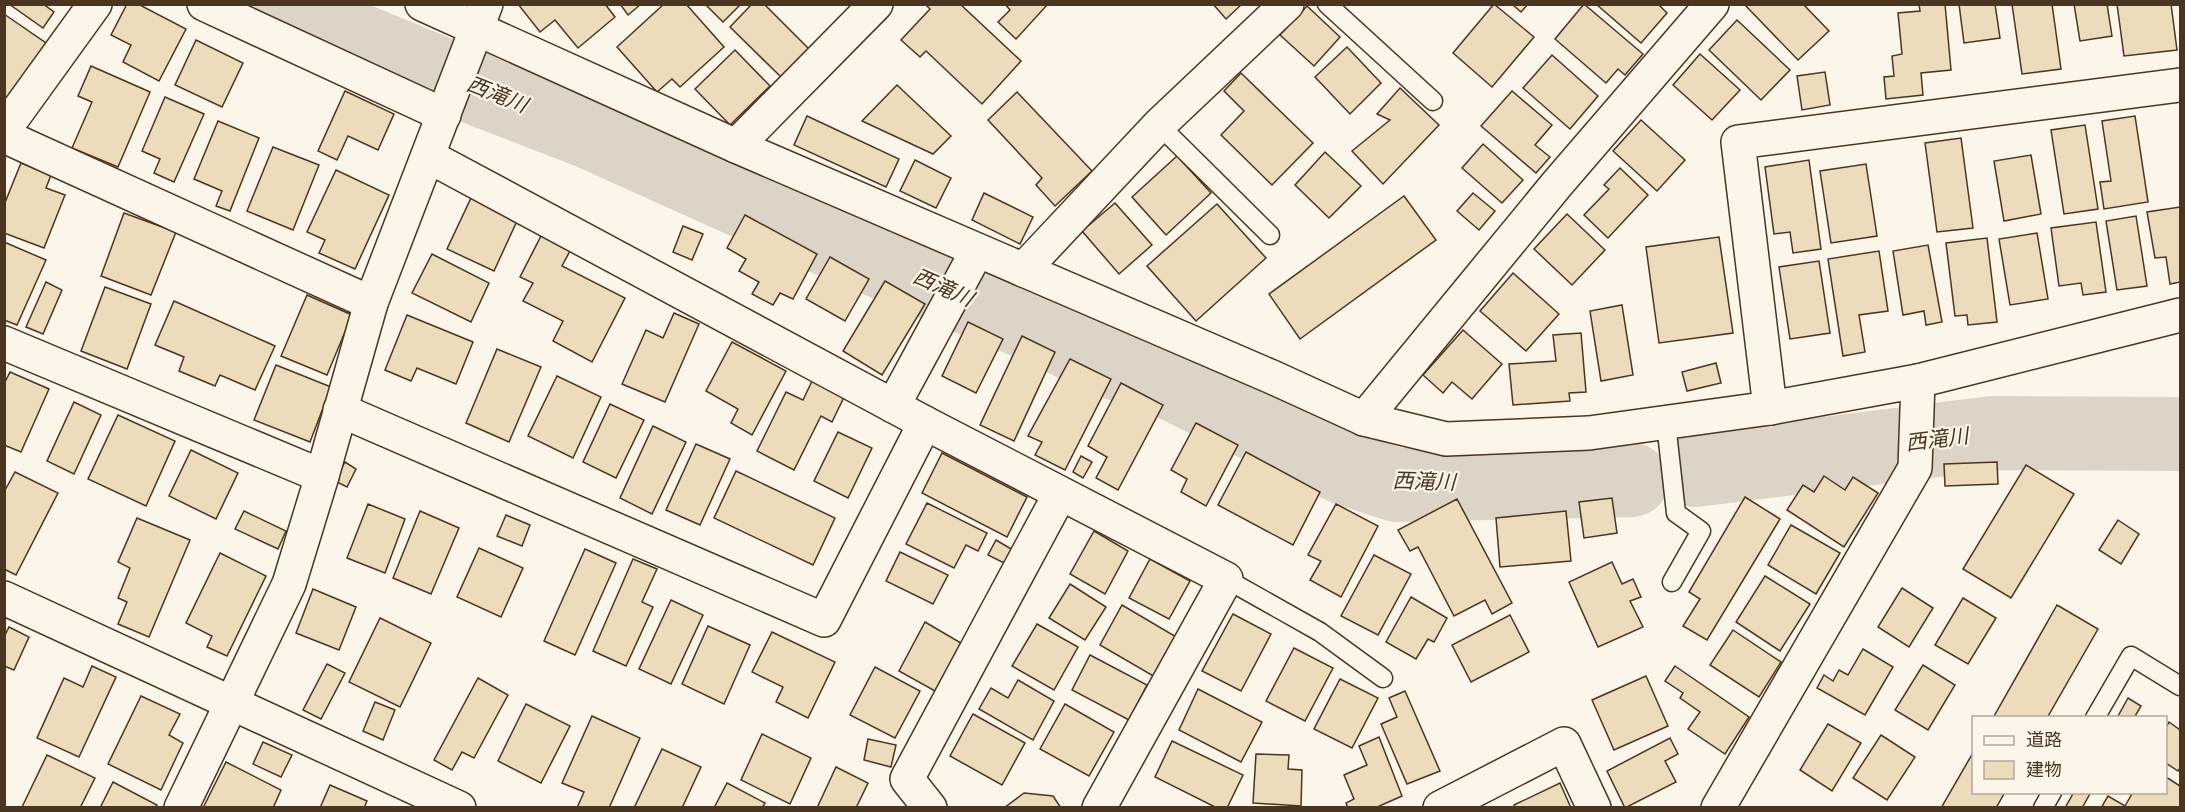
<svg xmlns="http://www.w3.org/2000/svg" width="2185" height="812" font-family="'Sofia Sans Condensed','Noto Sans JP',sans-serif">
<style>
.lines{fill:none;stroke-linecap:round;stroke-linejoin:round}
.river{stroke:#dcd4c6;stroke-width:74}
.building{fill:#ecdcbc;stroke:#4a3520;stroke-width:1.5}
.lane-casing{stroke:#4a3520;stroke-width:21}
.street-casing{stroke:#4a3520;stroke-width:36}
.lane{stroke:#fbf6e9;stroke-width:18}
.street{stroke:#fbf6e9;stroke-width:33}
.labels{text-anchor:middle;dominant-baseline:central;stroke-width:4.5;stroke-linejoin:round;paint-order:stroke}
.water-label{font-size:21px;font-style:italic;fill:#4a3520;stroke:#fbf6e9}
</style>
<rect width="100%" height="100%" fill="#fbf6e9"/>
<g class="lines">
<g class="river">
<path d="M271 4 445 76 590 132 825 238 1029 323 1107 360 1167 381 1347 469 1397 485 1632 480"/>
<path d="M1695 470 1993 433 2180 434"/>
</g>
</g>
<g class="building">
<path d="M9 4H43L54 12 43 28Z"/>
<path d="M127 4H138L186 29 159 81 123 62 131 45 111 35Z"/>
<path d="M518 4H605L615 17 578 48 555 20 540 32Z"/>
<path d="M620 4H641L628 15Z"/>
<path d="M664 4H686L724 47 680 87 672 79 657 92 617 47Z"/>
<path d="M705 4H741L723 22Z"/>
<path d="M752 4H764L809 49 781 77 730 27Z"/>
<path d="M925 4H960L1021 61 982 104 926 51 920 57 901 40 930 9Z"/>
<path d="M1005 4H1048L1016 39 998 22 1010 10Z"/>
<path d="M1213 4H1242L1226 19Z"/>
<path d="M1494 4 1534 37 1492 87 1453 53Z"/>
<path d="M1512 4H1528L1521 12Z"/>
<path d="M1584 4 1643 54 1625 75 1618 69 1606 83 1555 39Z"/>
<path d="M1596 4H1658L1667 13 1641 43Z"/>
<path d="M1744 4H1803L1829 31 1798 60Z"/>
<path d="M1919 4H1945L1951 70 1921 73 1923 95 1886 99 1884 77 1894 76 1892 56 1902 54 1898 13 1920 11Z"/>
<path d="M1959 4H1995L2000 38 1964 43Z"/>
<path d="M2012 4H2052L2061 69 2022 74Z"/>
<path d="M2074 4H2107L2112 36 2080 41Z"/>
<path d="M2117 4H2171L2177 50 2124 56Z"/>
<path d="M1307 6 1340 37 1314 66 1280 35Z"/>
<path d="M4 14 46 43 4 103Z"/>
<path d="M1737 20 1790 70 1761 100 1709 50Z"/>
<path d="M196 40 243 63 222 107 175 85Z"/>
<path d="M1347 47 1381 83 1350 114 1315 77Z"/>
<path d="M735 50 770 86 730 125 695 89Z"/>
<path d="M1700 54 1740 90 1712 120 1673 85Z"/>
<path d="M1552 55 1598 96 1570 129 1523 88Z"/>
<path d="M91 66 150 92 118 167 72 148 92 102 78 96Z"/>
<path d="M1825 72 1830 105 1802 110 1797 76Z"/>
<path d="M1241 73 1313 143 1272 185 1221 135 1244 111 1224 91Z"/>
<path d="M897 85 951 136 933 154 862 121Z"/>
<path d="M1400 88 1439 125 1383 184 1352 151 1390 120 1377 114Z"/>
<path d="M345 91 394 114 378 150 348 136 337 160 318 151Z"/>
<path d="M1512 91 1552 125 1535 145 1550 157 1536 173 1481 126Z"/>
<path d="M1017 92 1092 171 1055 206 1036 185 1042 178 988 120Z"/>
<path d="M165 97 204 114 174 182 154 173 160 159 142 151Z"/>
<path d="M807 116 899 159 886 187 794 145Z"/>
<path d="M2135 116 2148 202 2104 209 2100 182 2111 181 2102 121Z"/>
<path d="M1641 120 1685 160 1657 191 1613 151Z"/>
<path d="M218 121 259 138 230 211 216 206 222 191 194 179Z"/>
<path d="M2085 125 2098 209 2064 214 2051 130Z"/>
<path d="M1961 138 1973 228 1937 232 1925 143Z"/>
<path d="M1483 144 1523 180 1502 203 1462 168Z"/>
<path d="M273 147 319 165 293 230 247 211Z"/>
<path d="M1325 152 1361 186 1329 218 1295 185Z"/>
<path d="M2031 155 2041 214 2004 221 1994 161Z"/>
<path d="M1177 156 1211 193 1166 235 1132 197Z"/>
<path d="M915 160 951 178 936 208 900 191Z"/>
<path d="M1809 160 1821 249 1793 253 1790 232 1774 234 1765 167Z"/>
<path d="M21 163 51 175 46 188 65 195 44 248 4 233V205Z"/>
<path d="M1866 164 1877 236 1831 243 1820 171Z"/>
<path d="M1620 168 1648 195 1608 238 1584 215 1609 189 1604 185Z"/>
<path d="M336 170 389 195 355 269 319 253 325 240 307 232Z"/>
<path d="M984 193 1033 217 1020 244 972 220Z"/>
<path d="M1473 193 1495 211 1479 230 1457 211Z"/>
<path d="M1404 196 1436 240 1300 339 1269 294Z"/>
<path d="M471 198 517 221 494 271 447 249Z"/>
<path d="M1115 203 1152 245 1119 274 1082 231Z"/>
<path d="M1217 204 1266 258 1196 321 1147 266Z"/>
<path d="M2180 207V282L2170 284 2166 257 2155 258 2147 212Z"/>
<path d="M124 213 176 232 151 295 101 276Z"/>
<path d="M1567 214 1605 250 1572 285 1534 249Z"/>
<path d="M745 215 817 254 793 299 780 293 773 305 752 294 759 282 739 271 746 259 727 248Z"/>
<path d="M2136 216 2147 286 2117 290 2106 221Z"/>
<path d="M2096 222 2106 292 2083 295 2081 283 2059 286 2051 228Z"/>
<path d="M683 226 703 234 692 260 673 252Z"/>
<path d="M2037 233 2048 299 2010 305 1999 239Z"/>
<path d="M542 234 571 249 562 266 625 298 592 362 553 341 563 321 523 301 533 283 520 277Z"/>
<path d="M1719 237 1733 333 1659 343 1646 247Z"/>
<path d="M1987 238 1997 322 1968 325 1967 315 1955 316 1946 243Z"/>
<path d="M4 242 46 260 17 325 4 320Z"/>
<path d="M1928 245 1942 322 1926 325 1924 311 1903 315 1893 251Z"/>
<path d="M1879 251 1888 311 1859 315 1865 352 1843 356 1828 259Z"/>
<path d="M432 254 489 283 471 322 412 293Z"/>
<path d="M830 257 869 279 845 321 806 299Z"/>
<path d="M1819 261 1830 333 1790 339 1779 267Z"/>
<path d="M1513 273 1559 314 1526 351 1480 311Z"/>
<path d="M885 281 925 304 882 375 843 351Z"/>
<path d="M46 282 62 290 43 334 26 327Z"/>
<path d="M105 287 151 304 127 369 81 351Z"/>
<path d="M307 295 352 315 327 375 281 356Z"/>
<path d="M174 301 275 346 255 390 220 375 215 386 179 371 184 357 155 345Z"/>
<path d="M1622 305 1633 375 1601 381 1590 311Z"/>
<path d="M674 313 699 324 665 402 622 384 646 330 663 338Z"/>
<path d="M407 315 473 342 456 384 417 368 411 381 385 370Z"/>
<path d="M968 322 1003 339 976 393 942 376Z"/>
<path d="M1463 330 1502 364 1472 399 1452 382 1443 393 1423 375Z"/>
<path d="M1581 333 1586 392 1569 393 1570 401 1513 405 1509 364 1556 361 1553 335Z"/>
<path d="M1022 336 1055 352 1014 441 980 425Z"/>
<path d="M732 342 786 371 752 435 731 423 738 409 706 391Z"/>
<path d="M497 349 541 367 509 442 466 423Z"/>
<path d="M1070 359 1111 379 1065 470 1035 455 1042 442 1028 436Z"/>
<path d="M1716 363 1721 383 1687 391 1682 372Z"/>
<path d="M276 365 331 387 310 442 254 420Z"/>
<path d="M10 372 49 389 21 452 4 445V384Z"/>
<path d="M557 376 601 397 573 458 528 436Z"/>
<path d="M813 379 845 395 832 422 821 416 794 470 757 451 786 392 803 400Z"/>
<path d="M1121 383 1163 405 1118 490 1096 478 1107 457 1088 446Z"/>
<path d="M74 402 101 415 74 474 47 461Z"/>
<path d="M610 404 644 420 616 478 583 462Z"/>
<path d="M118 415 175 441 146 506 88 479Z"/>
<path d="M1196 423 1238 445 1206 506 1181 492 1187 479 1171 470Z"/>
<path d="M653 426 686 442 652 514 620 498Z"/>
<path d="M838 432 872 448 848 498 814 481Z"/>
<path d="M696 444 730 459 700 525 666 510Z"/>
<path d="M191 450 238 473 216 519 169 496Z"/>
<path d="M1246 452 1320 492 1293 545 1218 505Z"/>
<path d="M942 453 1027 497 1007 537 922 493Z"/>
<path d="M1081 456 1092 462 1083 478 1073 472Z"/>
<path d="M345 462 356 469 347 487 335 481Z"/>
<path d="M1997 462 1998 484 1945 486 1944 464Z"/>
<path d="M2026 465 2074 494 2011 598 1963 569Z"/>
<path d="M736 471 835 518 813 565 714 518Z"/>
<path d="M15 472 58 493 16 575 4 569V492Z"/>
<path d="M1824 476 1845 490 1853 477 1878 493 1844 547 1787 510 1803 485 1814 492Z"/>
<path d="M1745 497 1780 519 1707 640 1683 626 1700 599 1689 592Z"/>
<path d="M1612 498 1617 533 1584 538 1579 502Z"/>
<path d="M1457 499 1512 603 1492 614 1485 600 1454 616 1418 547 1410 551 1398 530Z"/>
<path d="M927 503 987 533 978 551 966 545 954 568 906 544Z"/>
<path d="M368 504 405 519 385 573 347 558Z"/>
<path d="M1336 504 1378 526 1341 597 1310 580 1321 561 1308 555Z"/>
<path d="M244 511 286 531 278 549 235 529Z"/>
<path d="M420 511 459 528 431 594 393 578Z"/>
<path d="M1566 511 1571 561 1500 567 1496 518Z"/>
<path d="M506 515 530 525 522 546 497 536Z"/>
<path d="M137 518 190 540 149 637 118 624 127 602 118 598 130 568 118 562Z"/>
<path d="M2118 520 2139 534 2121 564 2099 550Z"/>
<path d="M1791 525 1840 553 1816 594 1768 565Z"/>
<path d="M1094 531 1128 551 1105 594 1070 574Z"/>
<path d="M996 540 1013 550 1006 564 988 555Z"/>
<path d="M479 548 523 568 501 617 457 597Z"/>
<path d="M585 549 616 563 575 655 544 641Z"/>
<path d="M900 552 948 575 933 604 886 581Z"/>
<path d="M220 553 266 576 227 656 207 647 212 636 186 623Z"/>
<path d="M1374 555 1411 574 1378 635 1341 616Z"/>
<path d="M633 559 657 569 642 602 653 607 626 666 593 651Z"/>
<path d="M1150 559 1190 581 1169 619 1129 598Z"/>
<path d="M1612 562 1622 584 1633 579 1641 597 1630 601 1643 627 1598 647 1569 582Z"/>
<path d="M1765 576 1810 604 1780 651 1736 622Z"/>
<path d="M1070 584 1106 607 1085 640 1049 618Z"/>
<path d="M1902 588 1933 608 1909 647 1878 627Z"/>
<path d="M313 589 356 607 339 650 296 633Z"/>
<path d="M1411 597 1447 618 1434 642 1428 639 1416 659 1386 642Z"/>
<path d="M1963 598 1996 618 1968 664 1935 645Z"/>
<path d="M671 600 703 615 671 684 639 669Z"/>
<path d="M1122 605 1178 638 1155 677 1100 645Z"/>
<path d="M2057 605 2098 629 2047 718H1993Z"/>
<path d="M1233 614 1271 634 1241 691 1202 671Z"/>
<path d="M1510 615 1529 652 1471 682 1452 645Z"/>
<path d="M380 618 431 643 400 707 349 682Z"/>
<path d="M925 622 961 643 935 691 899 671Z"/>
<path d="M1037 624 1078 647 1054 690 1012 666Z"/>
<path d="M708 626 750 645 724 704 682 684Z"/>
<path d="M9 627 29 637 14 670 4 666V637Z"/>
<path d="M1733 630 1781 662 1759 697 1710 665Z"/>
<path d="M772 632 835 662 808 718 776 702 783 687 752 672Z"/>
<path d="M1294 648 1333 668 1305 721 1266 701Z"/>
<path d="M1863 649 1893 667 1865 715 1817 688 1824 675 1833 681 1839 670 1848 675Z"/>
<path d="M1090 655 1147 685 1129 720 1072 690Z"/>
<path d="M327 664 345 673 321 719 303 710Z"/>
<path d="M1923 665 1955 685 1928 730 1895 710Z"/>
<path d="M92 666 116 677 79 757 37 738 64 678 83 687Z"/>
<path d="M1675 666 1749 717 1725 754 1688 729 1700 712 1680 698 1683 693 1665 681Z"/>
<path d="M875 667 920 691 895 738 850 715Z"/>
<path d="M1646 676 1668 726 1614 750 1592 700Z"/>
<path d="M478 678 508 695 474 758 462 752 452 770 434 760Z"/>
<path d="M1340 679 1378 698 1352 748 1314 729Z"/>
<path d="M1018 680 1054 701 1033 740 979 709 991 688 1008 698Z"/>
<path d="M1198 689 1262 722 1241 762 1179 730Z"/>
<path d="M1405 691 1440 771 1407 784 1381 724 1397 717 1389 698Z"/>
<path d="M141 696 180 714 169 735 183 743 161 790 108 764Z"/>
<path d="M2128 698 2141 706 2134 718H2117Z"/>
<path d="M375 702 395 710 383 740 363 731Z"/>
<path d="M526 704 570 726 541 783 498 761Z"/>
<path d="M1065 704 1114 732 1089 776 1040 749Z"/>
<path d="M973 714 1025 743 1002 785 950 756Z"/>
<path d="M592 716 640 738 609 808H577L584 792 562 783Z"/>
<path d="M2169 722 2180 730V768L2178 771 2166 763V727Z"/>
<path d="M1828 724 1861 743 1832 791 1800 770Z"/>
<path d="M762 734 811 758 790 804 741 780Z"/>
<path d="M1881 735 1915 757 1887 800 1853 778Z"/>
<path d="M1379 737 1402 796 1375 808H1348L1346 803 1354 799 1344 775 1367 765 1359 746Z"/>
<path d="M1670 738 1678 754 1665 761 1676 782 1625 808 1607 771Z"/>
<path d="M868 739 896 745 891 767 864 760Z"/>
<path d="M1172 741 1243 775 1227 808H1217L1155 777Z"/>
<path d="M263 742 292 755 281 777 253 764Z"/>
<path d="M662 749 701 767 682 808H634Z"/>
<path d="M1974 751V792H2005L1996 808H1941Z"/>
<path d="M1256 754 1289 755 1288 769 1302 770 1301 806 1253 803Z"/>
<path d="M47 755 95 778 80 808 22 807Z"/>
<path d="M226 762 281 790 273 808H203Z"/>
<path d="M836 767 868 783 856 808H817Z"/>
<path d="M2166 777 2180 786V808H2101L2108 796 2125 806 2133 792H2166Z"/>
<path d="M113 782 157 805 155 808H100Z"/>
<path d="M727 783 765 803 762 808H714Z"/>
<path d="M1560 783 1571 808H1515L1514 805Z"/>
<path d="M330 785 367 801 364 808H320Z"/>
<path d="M2074 792H2091L2082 808H2065Z"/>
<path d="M1024 793 1053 796 1061 808H1004Z"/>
</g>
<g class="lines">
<g class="lane-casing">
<g id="lane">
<path d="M1327 4 1433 101"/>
<path d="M1159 125 1270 235"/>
<path d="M1666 423 1676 513 1701 531 1672 582"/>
<path d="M1226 579 1320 632 1383 678"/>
<path d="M2095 718 2131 656 2180 686"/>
<path d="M2043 808 2052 792"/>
</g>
</g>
<g class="street-casing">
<g id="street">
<path d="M204 4 444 115"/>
<path d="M422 4 736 146 1272 377 1364 419 1446 439 1589 433 1770 408 1918 381 2180 315"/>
<path d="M4 130 95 4"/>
<path d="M4 136 371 303"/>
<path d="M736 146 876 4"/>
<path d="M428 156 925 423 1226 579 1099 808"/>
<path d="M1023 270 1159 125 1287 4"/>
<path d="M4 343 322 476"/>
<path d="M893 406 977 251"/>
<path d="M1770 408 1738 142 2180 85"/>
<path d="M340 410 824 620 925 423"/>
<path d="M1364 419 1557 184 1712 4"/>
<path d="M4 598 459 808"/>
<path d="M181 808 289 584 322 476 371 303 486 4"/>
<path d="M930 808 907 779 1060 494"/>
<path d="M1440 808 1564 744 1594 808"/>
<path d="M1718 808 1915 468 1918 381"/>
</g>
</g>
<use href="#lane" class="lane"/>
<use href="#street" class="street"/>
</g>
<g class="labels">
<g class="water-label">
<text transform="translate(497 95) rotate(22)">西滝川</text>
<text transform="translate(943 288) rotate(24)">西滝川</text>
<text transform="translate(1937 440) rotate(-7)">西滝川</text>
<text transform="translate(1424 482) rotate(2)">西滝川</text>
</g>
</g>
<rect width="2185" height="812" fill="none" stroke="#4a3520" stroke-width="12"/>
<rect x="1972" y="716" width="195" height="78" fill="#fbf6e9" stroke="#b4a999" stroke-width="1.5"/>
<rect x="1984" y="736" width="30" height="9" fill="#fbf6e9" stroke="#b4a999" stroke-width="1.5"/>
<text x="2026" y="746" font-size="18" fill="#4a3520">道路</text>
<rect x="1984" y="761" width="30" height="18" fill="#ecdcbc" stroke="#b4a999" stroke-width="1.5"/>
<text x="2026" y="776" font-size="18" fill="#4a3520">建物</text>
</svg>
